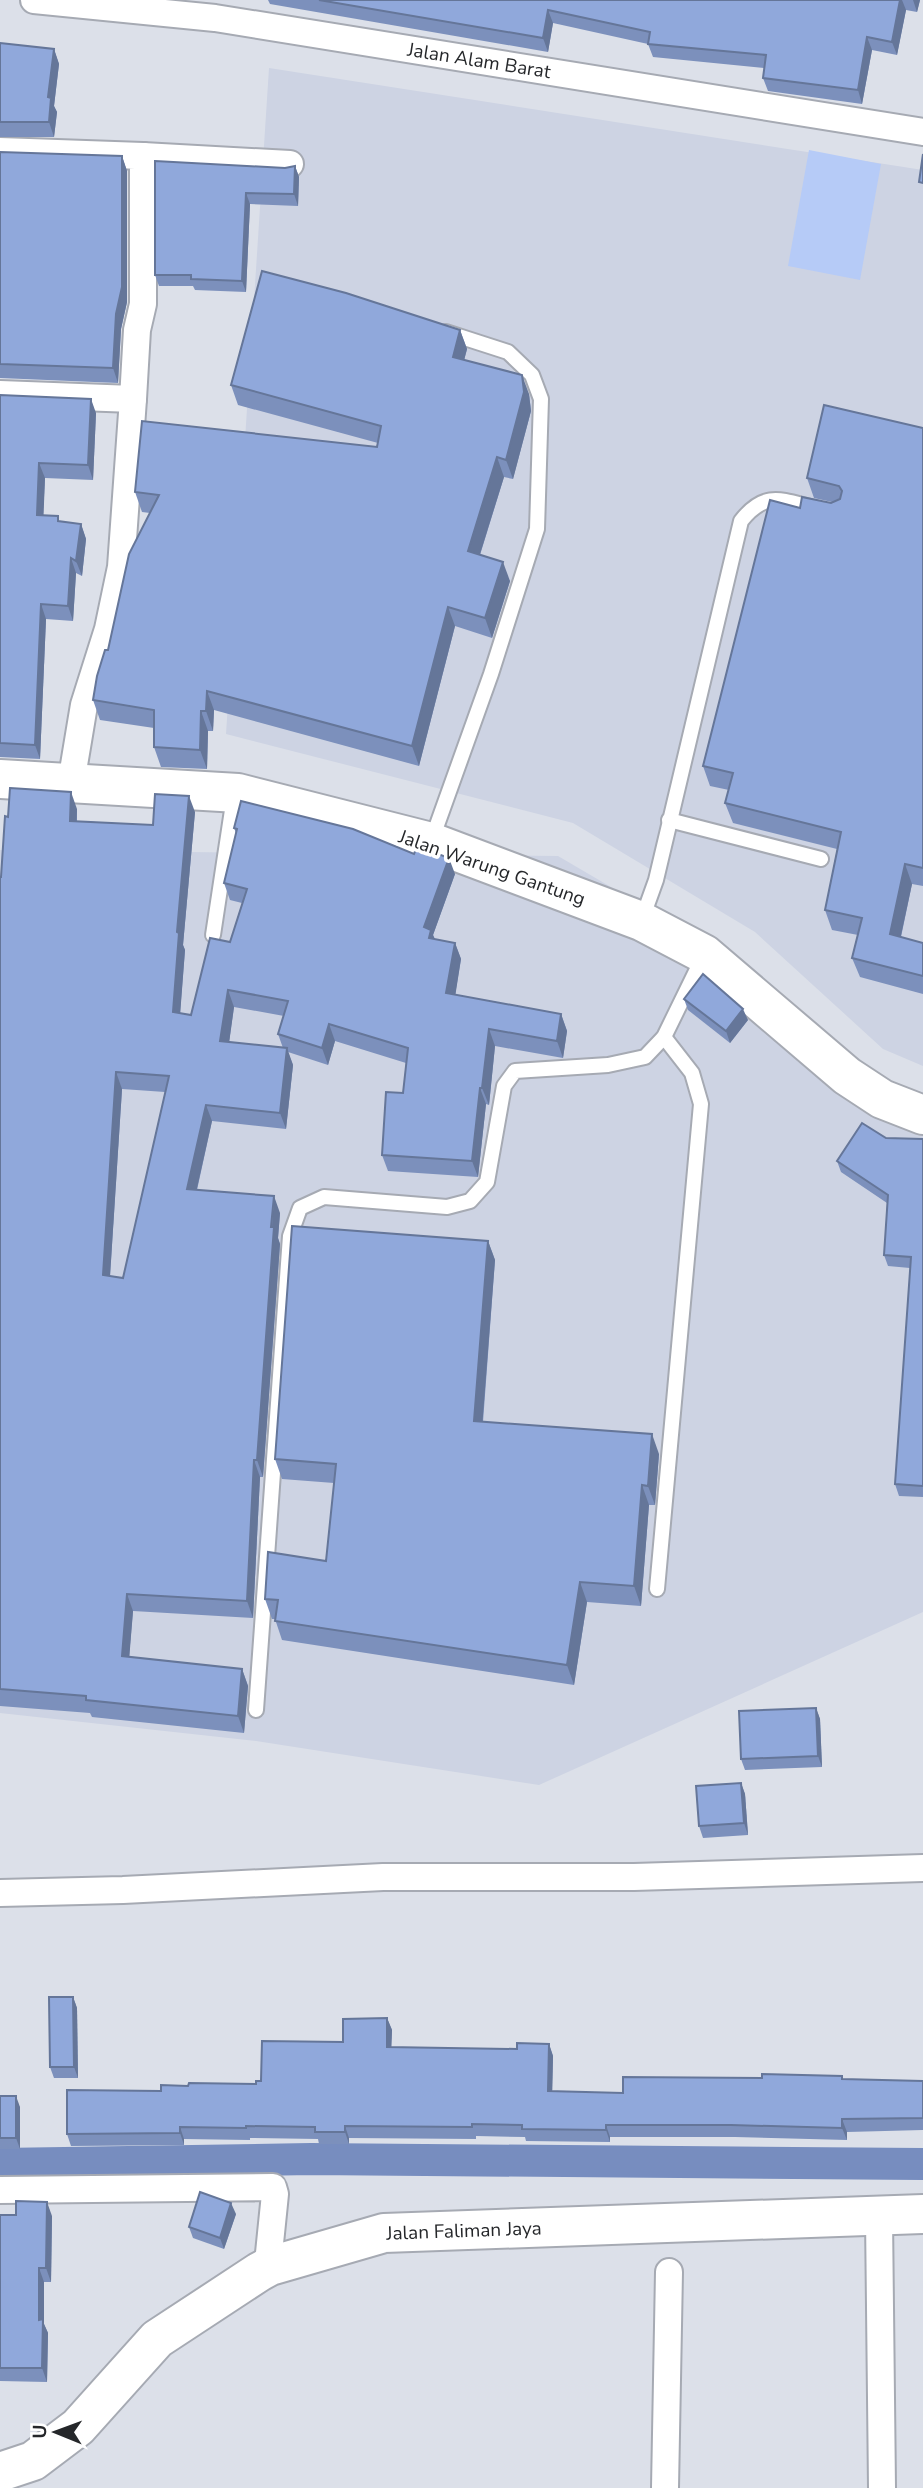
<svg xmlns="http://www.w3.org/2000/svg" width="923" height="2488" font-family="'Nunito Sans',sans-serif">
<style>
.built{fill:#cdd3e3}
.green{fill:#b6cbf7}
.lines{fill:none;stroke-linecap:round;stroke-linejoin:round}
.canal{stroke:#778dbf;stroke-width:32}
.lane-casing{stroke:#a6aab3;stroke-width:18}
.street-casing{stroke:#a6aab3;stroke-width:30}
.secondary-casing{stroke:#a6aab3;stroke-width:42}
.lane{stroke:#fff;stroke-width:14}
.street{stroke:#fff;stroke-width:26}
.secondary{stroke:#fff;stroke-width:38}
.wall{fill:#7c90bc;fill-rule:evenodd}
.shaded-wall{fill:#657699}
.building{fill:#90a8db;stroke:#657699;stroke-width:2;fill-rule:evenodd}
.labels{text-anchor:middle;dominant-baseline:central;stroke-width:7;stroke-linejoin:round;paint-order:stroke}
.street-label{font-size:19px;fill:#25272a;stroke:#fff}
</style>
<rect width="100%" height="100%" fill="#dce0e9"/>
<g class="built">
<path d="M269 68 923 170V1066L883 1049 755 932 573 823 226 734Z"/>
<path d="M0 850 558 856 732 958 850 1073 923 1107V1612L539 1785 256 1741 0 1713Z"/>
</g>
<path class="green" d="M809 150 881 164 860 280 788 266Z"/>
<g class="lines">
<path class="canal" d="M0 2164 311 2159 923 2164"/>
<g class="lane-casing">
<g id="lane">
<path d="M669 820 821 859"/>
<path d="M432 839 491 674 537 529 541 399 532 375 508 352 446 332"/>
<path d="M642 919 656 880 741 521C766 489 783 501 818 509"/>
<path d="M213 935 232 810 238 794"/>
<path d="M657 1589 701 1104 692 1073 664 1037"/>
<path d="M256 1710 290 1236 300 1208 324 1197 447 1207 470 1201 487 1182 504 1086 515 1071 608 1065 645 1057 664 1037 704 955"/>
</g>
</g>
<g class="street-casing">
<g id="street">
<path d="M34 0 215 18 923 132"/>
<path d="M0 151 143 156V304L137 330 133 399 0 394"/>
<path d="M143 156 290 164"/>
<path d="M71 783 84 705 108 629 121 567 133 399"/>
<path d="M0 1893 123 1890 383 1877H634L923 1868"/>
<path d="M0 2190 273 2187 275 2194 269 2253 270 2266"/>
<path d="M879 2217 882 2488"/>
<path d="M665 2488 669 2272"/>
</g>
</g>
<g class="secondary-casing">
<g id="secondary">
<path d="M0 779 238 793 431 842 641 921 704 954 847 1076 882 1099 923 1115"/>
<path d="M0 2472 33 2461 78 2427 157 2339 259 2272 270 2266 384 2233 923 2214"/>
</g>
</g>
<use href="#lane" class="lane"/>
<use href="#street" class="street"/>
<use href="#secondary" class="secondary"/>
</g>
<g class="wall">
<path d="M268 0H920L917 12 906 10 897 55 872 50 862 104 768 91 763 78 764 68 653 57 648 44 553 23 548 52 270 4Z"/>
<path d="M0 43 54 49 59 64 54 106 57 112 54 137H0Z"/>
<path d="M0 152 122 156 127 171V302L121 329 118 383 0 378Z"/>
<path d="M155 161 285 168 295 166 299 177 298 206 250 204 246 292 195 290 193 286H159L155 275Z"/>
<path d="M460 330 467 349 464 360 529 394 531 411 513 479 504 477 480 555 510 581 492 638 455 626 419 766 214 710 213 731H208L207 769 161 767 154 747V728L100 720 93 700 150 513 142 512 135 492 377 447 378 443 238 405 231 385Z"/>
<path d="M0 395 96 413 93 480 45 478 43 515 60 522 81 524 86 539 82 576 76 573 73 621 46 619 40 759 0 757Z"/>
<path d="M923 428V886L912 884 901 937 923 943V994L860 977 852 958 858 935 832 930 825 910 837 849 733 823 725 803 729 790 710 786 703 766 800 508 832 502 814 498 807 478Z"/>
<path d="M77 809V821L153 825 195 812 183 945 185 950 180 1013 191 1015 230 942 242 903 230 900 224 883 236 833 234 828 455 874 433 935 435 939 455 943 461 959 455 995 561 1014 567 1031 563 1058 495 1046 489 1105 486 1104 478 1177 388 1171 382 1155 403 1093 406 1063 335 1041 328 1065 288 1052 293 1065 286 1129 212 1121 197 1190 280 1213 278 1238 280 1244 263 1477H260L253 1618 133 1611 129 1657 242 1669 248 1686 244 1733 92 1717 90 1713 0 1706V877H1L8 817ZM234 1007 284 1016 278 1034 283 1048 229 1042ZM122 1089 165 1092 123 1278 110 1276Z"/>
<path d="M684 999 748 1020 730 1043 688 1010Z"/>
<path d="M886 1138 923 1139V1497L899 1496 895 1484 910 1268 888 1266 884 1255 887 1203 841 1172 837 1161Z"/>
<path d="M488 1241 495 1260 483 1422 659 1454 655 1505H649L641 1606 587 1602 574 1685 282 1640 275 1619H272L265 1599 326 1561 334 1483 282 1479 275 1459Z"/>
<path d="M816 1708 820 1719 822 1767 745 1770 741 1759Z"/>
<path d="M741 1783 745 1794 748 1835 703 1838 699 1826Z"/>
<path d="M73 1997 77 2008 78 2078H54L50 2067Z"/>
<path d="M387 2018 392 2030 391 2047 517 2049 549 2044 553 2056 552 2091 623 2093 844 2079 923 2081V2130L847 2132V2140L735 2137H610V2142L526 2141 525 2137 476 2136V2139L349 2138V2144H319L318 2139 250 2138V2140L184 2139V2145L71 2146 67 2134 161 2091 188 2086 256 2084 343 2042Z"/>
<path d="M0 2096 20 2107V2149H0Z"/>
<path d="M236 2214 224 2249 193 2238 189 2227Z"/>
<path d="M0 2215 52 2216 51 2282H44V2324L48 2333 47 2382 0 2381Z"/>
</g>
<g class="shaded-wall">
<path d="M900 0H902L906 10 897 55 892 42Z"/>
<path d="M913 0H920L917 12Z"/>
<path d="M548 10 553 23 548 52 543 38Z"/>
<path d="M867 37 872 50 862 104 858 90Z"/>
<path d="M54 49 59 64 54 106 57 112 54 137 49 122 48 97Z"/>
<path d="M122 156 127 171V302L121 329 118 383 113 368Z"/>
<path d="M295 166 299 177 298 206 294 194Z"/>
<path d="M246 193 250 204 246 292 242 281Z"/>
<path d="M460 330 467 349 460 376 453 357Z"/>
<path d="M522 375 529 394 531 411 513 479 506 460Z"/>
<path d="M91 399 96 413 93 480 88 465Z"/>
<path d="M497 457 504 477 475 570 468 551Z"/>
<path d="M39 463 45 478 43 529 37 515Z"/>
<path d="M81 524 86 539 82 576 76 561Z"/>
<path d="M71 558 76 573 73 621 68 606Z"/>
<path d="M503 562 510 581 492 638 485 618Z"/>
<path d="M41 604 46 619 40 759 35 745Z"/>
<path d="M448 607 455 626 419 766 412 746Z"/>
<path d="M207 691 214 710 213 731 206 711Z"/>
<path d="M201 711 208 731 207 769 200 750Z"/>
<path d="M71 792 77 809 76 838 70 821Z"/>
<path d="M189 796 195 812 183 945 185 950 179 1029 173 1012 177 932Z"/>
<path d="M449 858 455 874 433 935 438 947 435 955 424 927Z"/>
<path d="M905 864 912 884 897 954 890 934Z"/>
<path d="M455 943 461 959 453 1010 446 993Z"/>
<path d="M228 990 234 1007 227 1058 220 1041Z"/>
<path d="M743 1009 748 1020 730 1043 726 1031Z"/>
<path d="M561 1014 567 1031 563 1058 557 1041Z"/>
<path d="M329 1024 335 1041 328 1065 322 1048Z"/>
<path d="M489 1029 495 1046 489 1105 482 1088Z"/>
<path d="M287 1048 293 1065 286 1129 280 1113Z"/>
<path d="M116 1072 122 1089 109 1292 103 1275Z"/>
<path d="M480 1088 486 1104 478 1177 472 1161Z"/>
<path d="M206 1105 212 1121 193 1206 187 1189Z"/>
<path d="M274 1196 280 1213 278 1238 280 1244 263 1477 257 1460Z"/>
<path d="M488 1241 495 1260 481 1441 474 1421Z"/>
<path d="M652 1434 659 1454 655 1505 648 1486Z"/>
<path d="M254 1460 260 1477 253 1618 247 1601Z"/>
<path d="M642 1485 649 1505 641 1606 634 1586Z"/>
<path d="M580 1582 587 1602 574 1685 567 1665Z"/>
<path d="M127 1594 133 1611 128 1673 122 1656Z"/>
<path d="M242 1669 248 1686 244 1733 238 1716Z"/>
<path d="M816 1708 820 1719 822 1767 818 1756Z"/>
<path d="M741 1783 745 1794 748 1835 744 1823Z"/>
<path d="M73 1997 77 2008 78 2078 74 2067Z"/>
<path d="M387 2018 392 2030 391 2059 387 2047Z"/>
<path d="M549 2044 553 2056 552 2103 548 2091Z"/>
<path d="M16 2096 20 2107V2149L16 2138Z"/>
<path d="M842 2119 847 2132V2140L842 2128Z"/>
<path d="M606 2125 610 2137V2142L606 2130Z"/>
<path d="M345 2126 349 2138V2144L345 2132Z"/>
<path d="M180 2127 184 2139V2145L180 2133Z"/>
<path d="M47 2202 52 2216 51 2282 46 2268Z"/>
<path d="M231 2203 236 2214 224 2249 220 2238Z"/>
<path d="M39 2268 44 2282V2324L48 2333 47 2382 42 2368 39 2320Z"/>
</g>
<g class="building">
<path d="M319 0H900L892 42 867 37 858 90 763 78 766 55 648 44 650 32 548 10 543 38Z"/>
<path d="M0 43 54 49 48 97 51 98 49 122H0Z"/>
<path d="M0 152 122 156V287L116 314 113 368 0 364Z"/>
<path d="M923 154V183L919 182Z"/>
<path d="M155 161 285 168 295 166 294 194 246 193 242 281 191 279V275H155Z"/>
<path d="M262 271 346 293 460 330 453 357 522 375 524 392 506 460 497 457 468 551 503 562 485 618 448 607 412 746 207 691 206 711H201L200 750 154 747V710L93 700 97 676 105 650H108L129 554 159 495 135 492 142 421 377 447 381 426 231 385Z"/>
<path d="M0 395 91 399 88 465 39 463 37 515 58 516V521L81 524 76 561 71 558 68 606 41 604 35 745 0 743Z"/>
<path d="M824 405 923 428V868L905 864 890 934 923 943V976L852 958 862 918 825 910 841 832 725 803 733 773 703 766 770 500 800 508 802 497 831 503 840 499 842 491 839 486 807 478Z"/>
<path d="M10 788 71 792 70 821 153 825 155 794 189 796 177 932 179 933 173 1012 191 1015 210 938 230 942 247 889 224 883 237 829 234 828 241 801 353 829 414 854 417 846 449 858 424 927 431 930 429 938 455 943 446 993 561 1014 557 1041 489 1029 482 1088H480L472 1161 382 1155 386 1092 403 1093 408 1048 329 1024 322 1048 278 1034 288 1001 228 990 220 1041 287 1048 280 1113 206 1105 187 1189 274 1196 271 1227H274L257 1460H254L247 1601 127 1594 122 1656 242 1669 238 1716 86 1700V1696L0 1689V877H1L5 816 8 817ZM116 1072 169 1076 123 1278 103 1275Z"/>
<path d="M703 974 743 1009 726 1031 684 999Z"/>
<path d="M862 1123 886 1138 923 1139V1486L895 1484 911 1257 884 1255 888 1195 837 1161Z"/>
<path d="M292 1226 488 1241 474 1421 652 1434 648 1486 642 1485 634 1586 580 1582 567 1665 275 1621 278 1600 265 1599 268 1552 326 1561 336 1464 275 1459Z"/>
<path d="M816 1708 818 1756 741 1759 739 1711Z"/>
<path d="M741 1783 744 1823 699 1826 696 1786Z"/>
<path d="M49 1997H73L74 2067H50Z"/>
<path d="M387 2018V2047L517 2049V2043L549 2044 548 2091 623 2093V2077L762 2078V2074L842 2076V2079L923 2081V2118L842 2119V2128L731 2125H606V2130L522 2129V2125L472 2124V2127L345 2126V2132H315V2127L246 2126V2128L180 2127V2133L67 2134V2090L161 2091V2085L188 2086 189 2083 256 2084V2081H261L262 2041 343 2042V2019Z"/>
<rect x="0" y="2096" width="16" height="42"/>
<path d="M200 2192 231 2203 220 2238 189 2227Z"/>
<path d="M16 2201 47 2202 46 2268H39V2320L43 2319 42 2368H0V2215H16Z"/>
</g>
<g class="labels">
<g class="street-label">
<text transform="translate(479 61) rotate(9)">Jalan Alam Barat</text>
<text transform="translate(492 868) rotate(19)">Jalan Warung Gantung</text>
<text transform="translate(464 2231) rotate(-2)">Jalan Faliman Jaya</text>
</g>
</g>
<g transform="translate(56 2432) rotate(271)" stroke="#ffffff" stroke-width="5" paint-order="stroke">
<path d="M0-5L12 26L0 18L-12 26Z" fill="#25272a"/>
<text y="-10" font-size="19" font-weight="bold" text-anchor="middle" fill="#25272a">U</text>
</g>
</svg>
